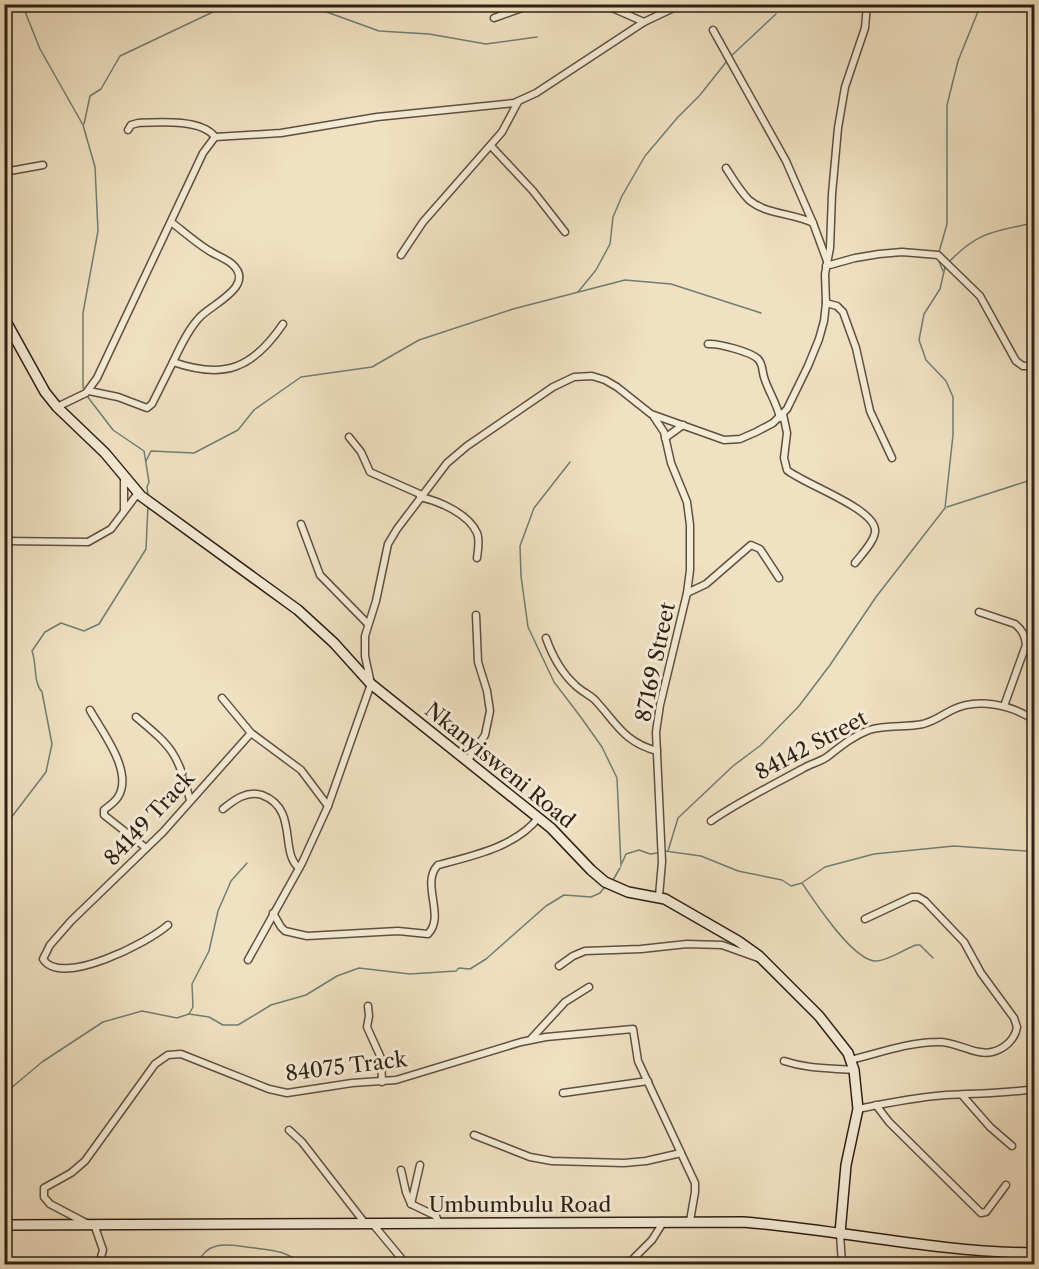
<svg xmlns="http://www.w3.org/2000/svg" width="1039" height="1269" font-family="'Libre Caslon Text',serif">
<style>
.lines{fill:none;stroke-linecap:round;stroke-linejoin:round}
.stream{stroke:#6f7e71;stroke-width:1.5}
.street-casing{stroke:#5e5040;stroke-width:9}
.secondary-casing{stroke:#2d1f15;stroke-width:12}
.street{stroke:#f5ecd7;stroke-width:6}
.secondary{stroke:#f5ecd7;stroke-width:9}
.labels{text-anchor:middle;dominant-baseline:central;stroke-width:6;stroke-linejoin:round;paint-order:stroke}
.street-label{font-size:21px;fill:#2d1f15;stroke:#f5ecd7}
</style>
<rect width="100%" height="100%" fill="#f0e1c2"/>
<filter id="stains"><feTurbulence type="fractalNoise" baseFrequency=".00333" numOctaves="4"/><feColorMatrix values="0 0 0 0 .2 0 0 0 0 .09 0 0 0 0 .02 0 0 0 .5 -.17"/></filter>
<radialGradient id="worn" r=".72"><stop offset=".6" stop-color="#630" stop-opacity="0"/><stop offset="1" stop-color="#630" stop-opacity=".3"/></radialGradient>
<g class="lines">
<g class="stream">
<path d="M22 4 40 49 83 125 95 167 98 231 83 313V388"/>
<path d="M295 4 313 7 379 31 429 34 486 44 537 37"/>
<path d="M730 57 776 14"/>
<path d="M84 124 90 96 101 89 120 56 215 11 256 4"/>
<path d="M939 252 947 224V105L958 61 981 4"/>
<path d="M938 259 943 271"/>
<path d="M949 262C978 231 996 231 1034 223"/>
<path d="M578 292 596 270 610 244 613 217 622 196 645 156 678 117 700 95 727 61"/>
<path d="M87 396 113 430 144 451 149 482 147 487 148 495"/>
<path d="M146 461 151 451 194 453 238 430 254 410 301 377 372 367 419 340 513 309 625 280 671 284 761 313"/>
<path d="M570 462 534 508 520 546 521 576 528 627 554 682 580 716 602 747 617 778 621 866"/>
<path d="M947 507 1034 479"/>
<path d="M4 827 46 772 52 744 42 692C33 682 37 664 32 651L45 632 61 623 84 631 99 624 146 549 148 506"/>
<path d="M665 851 701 856 738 871 782 880 791 886 802 883C814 901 853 961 876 961 889 961 904 949 916 945H920L933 958"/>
<path d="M668 851 678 818 733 766 761 745 799 706 830 665 876 597 945 508 953 435V397L946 381 926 360 919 340 924 314 940 289 945 267"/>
<path d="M622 863 626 854 639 850 650 854 658 853"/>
<path d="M613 880 620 868"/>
<path d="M803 882 825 867 874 854 954 846 1026 851"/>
<path d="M189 1014 193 1007 192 984 209 951 218 911 231 881 247 863"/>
<path d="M4 1094 42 1062 103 1022 142 1011 177 1018 189 1014 209 1017 223 1025H238L271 1005 306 995 337 976 359 968 410 974 456 971 459 968 470 969 486 959 546 906 564 895 591 897 600 893 604 888"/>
<path d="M197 1264C209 1237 231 1246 255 1248 279 1251 283 1251 304 1264"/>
</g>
<g class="street-casing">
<g id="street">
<path d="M603 4 644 22"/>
<path d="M494 18 533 4"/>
<path d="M713 30 786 161 813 223 827 261"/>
<path d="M128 130 131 125 138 123C159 122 202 119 215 137"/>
<path d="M491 146 533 191 565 232"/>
<path d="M726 168C733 179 740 191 749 200 767 215 793 213 813 223"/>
<path d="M4 172 43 165"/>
<path d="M171 222C183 231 195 242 208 250 215 255 225 258 232 264 257 286 210 305 199 318 188 330 180 347 173 362"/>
<path d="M401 255 423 222 502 132 518 102"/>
<path d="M826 266 855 258 879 254 902 252 938 255 980 296 1016 361 1023 366H1034"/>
<path d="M826 303 837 306 843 312 856 348 870 411 892 458"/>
<path d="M708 344C718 343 751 352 758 359 763 364 762 371 764 377 768 391 777 403 780 418"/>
<path d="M89 391 118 397 147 408 152 404 173 362C225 380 253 368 283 324"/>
<path d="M57 407 86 393 97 378 203 153 215 137 281 133 377 117 514 103 536 93 644 22 682 4"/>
<path d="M783 414 787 433 784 458 787 470C803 484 878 509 875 532 874 542 861 555 855 563"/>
<path d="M654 417 664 432 671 463 687 502 690 525V570L687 593 660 705 656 732 662 862 659 896"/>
<path d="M349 437 361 452 370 472 422 495"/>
<path d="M665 438 683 425"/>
<path d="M420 497C439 501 469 514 477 533 480 540 478 550 477 558"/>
<path d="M124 510V478"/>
<path d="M301 524 320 575 368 624"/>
<path d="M4 541 88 542 111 529 138 493"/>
<path d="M687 593 706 584 751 545 760 549 779 578"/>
<path d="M979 612 1015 624C1022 630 1025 635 1026 645L1004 706"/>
<path d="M546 638C552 655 562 673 575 685 581 691 588 694 594 699 616 722 623 742 657 751"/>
<path d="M90 710C102 732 134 772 118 797 115 802 109 806 104 810V815L146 848"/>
<path d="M136 717C173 748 177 752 190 800"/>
<path d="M251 733 301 770 328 806"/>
<path d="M468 760 485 735 490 711 487 691 478 662 476 615"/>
<path d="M223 809C234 800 247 790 262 795 299 809 279 852 299 868"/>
<path d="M711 821C740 801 771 786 802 769 810 764 820 762 827 757 840 747 853 736 869 730 887 724 905 728 923 724 935 721 942 715 952 710 977 697 1012 705 1034 720"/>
<path d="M273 913 281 927 285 931 307 936 398 931 428 934C446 916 420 883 438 865 472 856 516 847 539 817"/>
<path d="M168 925C149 942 61 988 43 959L50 945 71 921 163 832 251 733 222 698"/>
<path d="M248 960 302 863 328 806 371 684 365 656V636L376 601 388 544 397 529 447 463 467 446 553 387 574 377 592 376 605 380 617 387 651 414 724 440 740 439 756 432 773 423 787 409 808 366 819 339 824 321 826 303 825 274 830 248 832 194 838 128 845 87 865 28 867 4"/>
<path d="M559 966 573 956 585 951 641 949 687 944 722 945 761 959"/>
<path d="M368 1006 369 1016 367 1027 381 1058 382 1082"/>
<path d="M530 1040 565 1002 589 987"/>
<path d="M851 1060C879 1053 909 1042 938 1042 956 1041 975 1056 992 1052 1004 1049 1015 1040 1017 1027L1014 1018 981 973 964 942 925 901 918 897H912L865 919"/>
<path d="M784 1061C808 1069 830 1068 854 1070"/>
<path d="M563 1093 648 1081"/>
<path d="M962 1095 990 1127 1012 1146"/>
<path d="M876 1105 889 1122 981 1213 986 1212 1006 1185"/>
<path d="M858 1109C887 1103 916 1097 946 1095 977 1093 1003 1094 1034 1089"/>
<path d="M289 1130 302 1142 364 1222"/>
<path d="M474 1135 530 1157 552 1161 624 1163 646 1161 681 1153"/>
<path d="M401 1170 406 1192 411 1204 436 1216 438 1222"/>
<path d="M411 1204 420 1165"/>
<path d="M372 1223 406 1264"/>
<path d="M88 1224 50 1204 44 1197V1188L71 1173 85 1161 155 1064 168 1055 181 1054 269 1089 287 1093 352 1083 396 1080 521 1042 546 1037 633 1029 638 1061 695 1183V1192L690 1221"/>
<path d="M94 1224 103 1250 99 1264"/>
<path d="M840 1233 842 1264"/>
<path d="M245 1264 254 1262 269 1264"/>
<path d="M628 1264 652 1240 664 1221"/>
</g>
</g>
<g class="secondary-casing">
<g id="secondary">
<path d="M4 318 45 392 57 407 105 453 141 496 298 610 334 643 371 684 551 828 591 870 605 882 628 892 665 899 738 941 759 956 819 1016 848 1053 854 1070 858 1109 846 1165 840 1233"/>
<path d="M4 1225 743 1222C840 1230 936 1252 1034 1253"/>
</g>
</g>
<use href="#street" class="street"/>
<use href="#secondary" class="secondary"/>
</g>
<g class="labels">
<g class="street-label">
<text transform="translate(655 662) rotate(-78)">87169 Street</text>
<text transform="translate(811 745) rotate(-28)">84142 Street</text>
<text transform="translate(500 765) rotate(39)">Nkanyisweni Road</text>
<text transform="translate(149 818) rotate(-47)">84149 Track</text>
<text transform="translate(346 1066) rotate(-7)">84075 Track</text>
<text x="520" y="1204">Umbumbulu Road</text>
</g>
</g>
<rect width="1039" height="1269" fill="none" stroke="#f0e1c2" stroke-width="24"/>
<rect x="6" y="6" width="1027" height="1257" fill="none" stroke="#2d1f15" stroke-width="3"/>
<rect x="12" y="12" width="1015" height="1245" fill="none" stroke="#2d1f15" stroke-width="1.5"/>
<rect width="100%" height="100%" filter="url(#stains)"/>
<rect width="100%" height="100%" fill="url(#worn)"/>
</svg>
